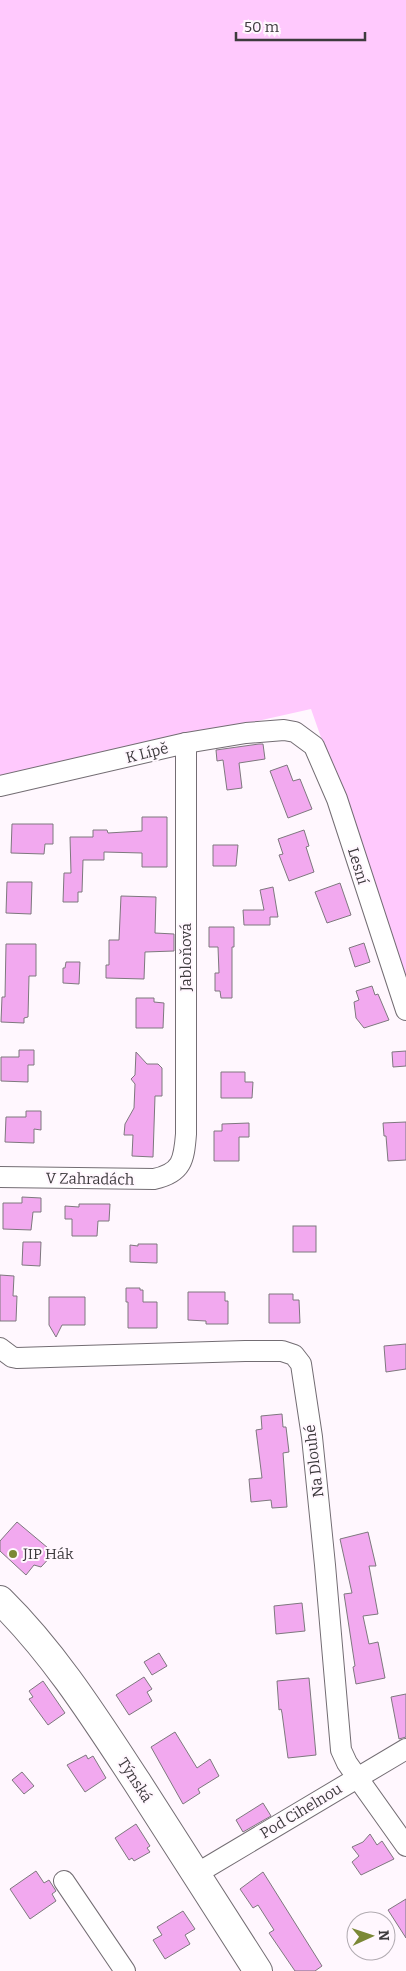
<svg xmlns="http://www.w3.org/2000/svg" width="406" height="1971" font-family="Bitter,serif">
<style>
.green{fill:#ffc9fd}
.building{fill:#f2a9ef;stroke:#7e787e}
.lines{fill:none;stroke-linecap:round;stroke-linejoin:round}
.minor-casing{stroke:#736d73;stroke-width:22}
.secondary-casing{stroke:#736d73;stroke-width:30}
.minor{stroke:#fff;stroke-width:20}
.secondary{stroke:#fff;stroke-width:28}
.poi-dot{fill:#7b8836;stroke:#fff7fe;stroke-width:2}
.labels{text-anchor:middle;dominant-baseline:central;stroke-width:4;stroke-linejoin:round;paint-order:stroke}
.street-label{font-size:15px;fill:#3d3a3d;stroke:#fff7fe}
.poi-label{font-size:15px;fill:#3d3a3d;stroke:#fff7fe;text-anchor:start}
</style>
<rect width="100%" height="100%" fill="#fff7fe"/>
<path class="green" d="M0 0H406V979L311 709 0 778Z"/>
<g class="building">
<path d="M259 744H263L265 759 239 763 242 788 227 790 223 760 217 761 216 750Z"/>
<path d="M287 765 293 781 300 779 312 809 288 818 270 771Z"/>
<path d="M142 817H167V867H142V853L104 852V860H83L82 892H78V902H63L64 873H71L70 837H93V830H107L108 833 142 831Z"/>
<path d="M12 824H53V844H45L44 854 11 853Z"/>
<path d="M304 830 309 846 306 847 314 872 289 881 279 855 283 854 278 839Z"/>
<path d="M213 845H238L236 866H213Z"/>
<path d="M7 882H32L31 914 6 913Z"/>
<path d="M340 883 351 915 327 923 315 892Z"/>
<path d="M273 887 278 917H270V925H244L243 910H264L260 890Z"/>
<path d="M121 896 156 897 155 933 174 934V951L145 952 144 979 106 978V965H109V940H119Z"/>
<path d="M209 927H234V947H232V998H221L220 991H215V973H219L218 947H209Z"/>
<path d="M364 943 370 962 355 967 349 948Z"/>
<path d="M6 944H36V976H29L28 1017 24 1018V1023L1 1022 2 997H5Z"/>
<path d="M66 962H80L79 984 63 983V968H65Z"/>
<path d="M372 986 375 995 378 994 389 1020 364 1028 356 1018 354 1002 359 1000 356 991Z"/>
<path d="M136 998H154V1002L164 1003 163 1028H136Z"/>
<path d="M19 1050H34V1065H28V1082L1 1081V1057H19Z"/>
<path d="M406 1051V1066L393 1067 392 1052Z"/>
<path d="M136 1052 147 1064H158L162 1068V1096H155L153 1157 132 1156 133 1135H124L125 1124 134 1108 135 1084 131 1079 135 1075Z"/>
<path d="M221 1072H245V1082H253L252 1098H221Z"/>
<path d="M26 1111H41V1130L34 1129V1143L5 1142 6 1117H26Z"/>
<path d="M406 1122V1160L388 1161 386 1136H384L383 1123Z"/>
<path d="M249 1123V1137H239V1161H214V1131H222V1124Z"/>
<path d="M22 1197 41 1198V1212H33L31 1230 3 1229V1203H22Z"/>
<path d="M79 1204H110L109 1221H98L97 1236H72V1219H65V1206L79 1207Z"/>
<rect x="293" y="1226" width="23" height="26"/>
<path d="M23 1242H41L40 1266 22 1265Z"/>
<path d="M138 1244H157V1263L130 1262V1245L138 1246Z"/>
<path d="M0 1275 14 1276 13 1296H17L16 1321H0Z"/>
<path d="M126 1288H140V1290H143V1302H157V1328H128V1302H126Z"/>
<path d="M188 1292H225V1301H228V1324H206V1321L188 1320Z"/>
<path d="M269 1294H293V1300H299L300 1323H269Z"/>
<path d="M49 1297H85V1325H62L56 1337 49 1325Z"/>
<path d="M406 1344V1369L386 1372 384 1346Z"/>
<path d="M282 1414 283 1427H286L289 1452 283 1453 287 1507 272 1508 271 1500 251 1502 249 1479 262 1478 256 1430 262 1429 261 1416Z"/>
<path d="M17 1522 54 1553 41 1567 34 1565 26 1575 0 1551V1541Z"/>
<path d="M368 1532 376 1566H369L378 1614 363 1616 369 1644 378 1642 385 1678 356 1684 353 1667 355 1666 344 1594 352 1593 340 1539Z"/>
<path d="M302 1603 305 1631 276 1634 274 1606Z"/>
<path d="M159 1653 167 1666 152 1675 144 1662Z"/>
<path d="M144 1677 152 1689 147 1692 152 1701 129 1715 116 1695Z"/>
<path d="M309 1678 316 1755 288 1758 282 1713 281 1709 279 1710 277 1681Z"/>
<path d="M43 1681 65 1713 48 1725 29 1699 33 1697 29 1691Z"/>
<path d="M406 1694V1737L399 1739 391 1697Z"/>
<path d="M175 1732 197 1768 210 1759 219 1776 198 1789 200 1793 183 1804 151 1747Z"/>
<path d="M86 1755 88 1759 93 1756 106 1778 85 1792 67 1765Z"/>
<path d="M22 1772 34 1786 24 1794 12 1780Z"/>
<path d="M263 1803 271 1816 243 1832 236 1820Z"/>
<path d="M136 1824 150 1846 147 1848 150 1852 134 1861 132 1858 129 1860 115 1838Z"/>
<path d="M370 1834 377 1845 382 1841 394 1859 361 1875 352 1862 359 1856 352 1847 363 1842Z"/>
<path d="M36 1871 44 1883 49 1880 56 1891 52 1894 56 1901 30 1919 10 1889Z"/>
<path d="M263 1872 322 1966 315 1971H295L269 1933 274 1930 258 1905 253 1908 240 1889Z"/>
<path d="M406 1899V1938L388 1910Z"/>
<path d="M183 1911 195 1929 185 1935 190 1944 165 1959 153 1940 162 1935 157 1927Z"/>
</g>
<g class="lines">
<g class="minor-casing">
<g id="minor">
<path d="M0 786 186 743 246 733 284 730 295 732 314 746 337 799 406 1010"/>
<path d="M0 1177 154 1179C182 1173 184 1160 186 1134V743"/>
<path d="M0 1348 12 1357 17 1358 245 1351H282L294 1355 301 1364 312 1437 325 1565 341 1750 347 1763 406 1846"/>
<path d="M196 1874 406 1749"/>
<path d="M64 1881 125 1971"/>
</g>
</g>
<g class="secondary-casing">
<path id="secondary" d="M0 1600C54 1653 95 1718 137 1782 177 1845 218 1908 258 1971"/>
</g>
<use href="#minor" class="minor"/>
<use href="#secondary" class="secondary"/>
</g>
<circle class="poi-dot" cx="13" cy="1554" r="5"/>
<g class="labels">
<g class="street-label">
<text transform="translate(147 753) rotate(-14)">K Lípě</text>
<text transform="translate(358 866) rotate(73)">Lesní</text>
<text transform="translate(186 957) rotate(-90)">Jabloňová</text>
<text transform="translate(90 1179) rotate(1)">V Zahradách</text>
<text transform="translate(314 1461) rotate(-97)">Na Dlouhé</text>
<text transform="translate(135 1780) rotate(57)">Týnská</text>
<text transform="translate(301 1811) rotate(-31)">Pod Cihelnou</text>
</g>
<g class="poi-label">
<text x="23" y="1554">JIP Hák</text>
</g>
</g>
<g transform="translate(371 1936) rotate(87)"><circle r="24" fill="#fff7fe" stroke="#b1abb1"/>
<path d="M0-4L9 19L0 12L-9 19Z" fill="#7b8836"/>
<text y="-8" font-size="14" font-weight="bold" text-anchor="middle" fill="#3d3a3d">N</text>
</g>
<path d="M236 32v8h129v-8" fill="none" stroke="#3d3a3d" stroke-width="2.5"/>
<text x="244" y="32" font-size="15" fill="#3d3a3d" stroke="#fff7fe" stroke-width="4" paint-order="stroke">50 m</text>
</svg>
